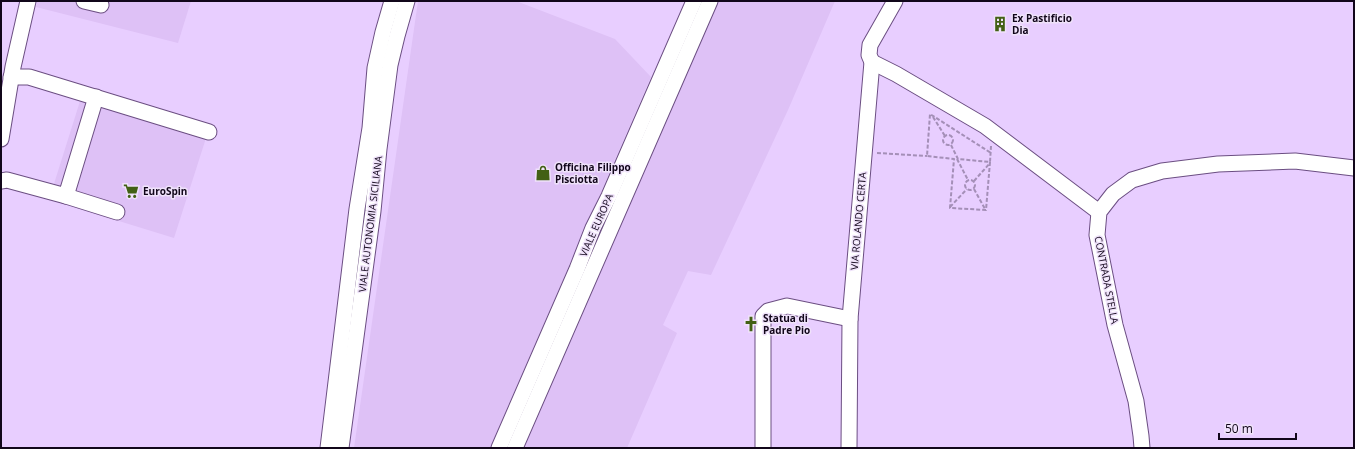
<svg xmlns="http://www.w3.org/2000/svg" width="1355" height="449" font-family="'Open Sans',sans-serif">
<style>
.built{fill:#dec1f6}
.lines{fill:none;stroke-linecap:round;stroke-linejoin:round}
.minor-casing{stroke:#6b4e82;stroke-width:17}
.path{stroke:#a48fb7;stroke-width:2;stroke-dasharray:4 2;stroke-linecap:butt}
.minor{stroke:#fff;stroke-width:15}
.labels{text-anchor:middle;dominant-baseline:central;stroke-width:3;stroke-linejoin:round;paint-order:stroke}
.poi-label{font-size:10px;font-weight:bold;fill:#11061a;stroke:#efe2fa;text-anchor:start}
.street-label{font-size:10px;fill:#11061a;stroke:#efe2fa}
</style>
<rect width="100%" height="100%" fill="#e8ceff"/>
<g class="built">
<path d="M37 1H191L178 43 36 7Z"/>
<path d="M418 1H516L615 39 651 77 490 448H354Z"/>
<path d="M714 1H835L788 110 711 275 688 271 663 325 677 333 627 448H521Z"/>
<path d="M81 98 206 138 174 238 5 186 53 187Z"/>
</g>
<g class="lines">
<g class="minor-casing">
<g id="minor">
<path d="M84 1 101 5"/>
<path d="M872 62 896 74 985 126 1099 212"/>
<path d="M11 77H29L209 132"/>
<path d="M1 139 13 67 28 1"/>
<path d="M1 181 7 180 66 196 96 97"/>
<path d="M66 196 117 212"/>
<path d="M328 448 357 209 370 128 375 68 383 32 392 1"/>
<path d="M341 448 373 211 379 149 390 65 397 36 407 1"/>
<path d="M499 448 577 269 593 228 609 196 694 1"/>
<path d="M515 448 710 1"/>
<path d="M763 448V316L768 311 787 306 850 319"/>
<path d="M849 448 850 319 872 62 869 55 870 45 895 1"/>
<path d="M1142 448 1141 436 1136 401 1115 325 1097 235 1099 212 1113 194 1132 180 1162 171 1218 164 1295 161 1354 168"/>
</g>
</g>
<g class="path">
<path d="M933 117 945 136"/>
<circle cx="948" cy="140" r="5"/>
<path d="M951 145 958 159 990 162 991 146"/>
<path d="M877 153 927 156"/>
<path d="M957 159 968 180"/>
<path d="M990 162 986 210 950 208 954 159 927 156 930 114 991 153"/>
<circle cx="970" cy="185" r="5"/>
<path d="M974 181 990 163"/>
<path d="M974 189 985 209"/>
<path d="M950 207 967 189"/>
</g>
<use href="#minor" class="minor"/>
</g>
<defs>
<g id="building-bare" transform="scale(1.2)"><path d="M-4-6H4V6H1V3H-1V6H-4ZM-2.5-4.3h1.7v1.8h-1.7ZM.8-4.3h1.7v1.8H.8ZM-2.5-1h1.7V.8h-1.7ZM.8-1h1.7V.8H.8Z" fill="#426014" stroke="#efe2fa" stroke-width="2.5" paint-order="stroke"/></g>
<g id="shop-bare" transform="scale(1.2)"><path d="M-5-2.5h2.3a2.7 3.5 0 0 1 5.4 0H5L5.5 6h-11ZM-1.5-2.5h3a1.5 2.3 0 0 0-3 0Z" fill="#426014" stroke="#efe2fa" stroke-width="2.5" paint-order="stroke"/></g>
<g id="supermarket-bare" transform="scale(1.2)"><path d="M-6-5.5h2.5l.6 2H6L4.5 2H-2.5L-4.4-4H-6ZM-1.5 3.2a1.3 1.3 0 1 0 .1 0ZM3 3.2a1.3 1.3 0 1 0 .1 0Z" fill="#426014" stroke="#efe2fa" stroke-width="2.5" paint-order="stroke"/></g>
<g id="church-bare" transform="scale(1.2)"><path d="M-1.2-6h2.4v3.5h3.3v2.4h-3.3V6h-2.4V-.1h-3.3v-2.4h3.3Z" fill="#426014" stroke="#efe2fa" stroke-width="2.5" paint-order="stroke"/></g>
</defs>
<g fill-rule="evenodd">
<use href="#building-bare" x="1000" y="24"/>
<use href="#shop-bare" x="543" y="173"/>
<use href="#supermarket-bare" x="131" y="191"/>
<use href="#church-bare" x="751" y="324"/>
</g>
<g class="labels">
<g class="poi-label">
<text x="1012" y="18">Ex Pastificio<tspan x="1012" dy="12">Dia</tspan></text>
<text x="555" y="167">Officina Filippo<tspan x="555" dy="12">Pisciotta</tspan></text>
<text x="143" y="191">EuroSpin</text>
<text x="763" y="318">Statua di<tspan x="763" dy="12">Padre Pio</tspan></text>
</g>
<g class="street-label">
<text transform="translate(858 221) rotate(-85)">VIA ROLANDO CERTA</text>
<text transform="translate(370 224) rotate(-83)">VIALE AUTONOMIA SICILIANA</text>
<text transform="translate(596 225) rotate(-66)">VIALE EUROPA</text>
<text transform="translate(1107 280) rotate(79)">CONTRADA STELLA</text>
</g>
</g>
<rect width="1355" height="449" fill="none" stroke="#11061a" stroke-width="4"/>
<path d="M1219 433v6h77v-6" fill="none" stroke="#11061a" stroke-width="2"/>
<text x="1225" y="433" font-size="12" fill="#11061a" stroke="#efe2fa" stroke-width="3" paint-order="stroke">50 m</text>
</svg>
